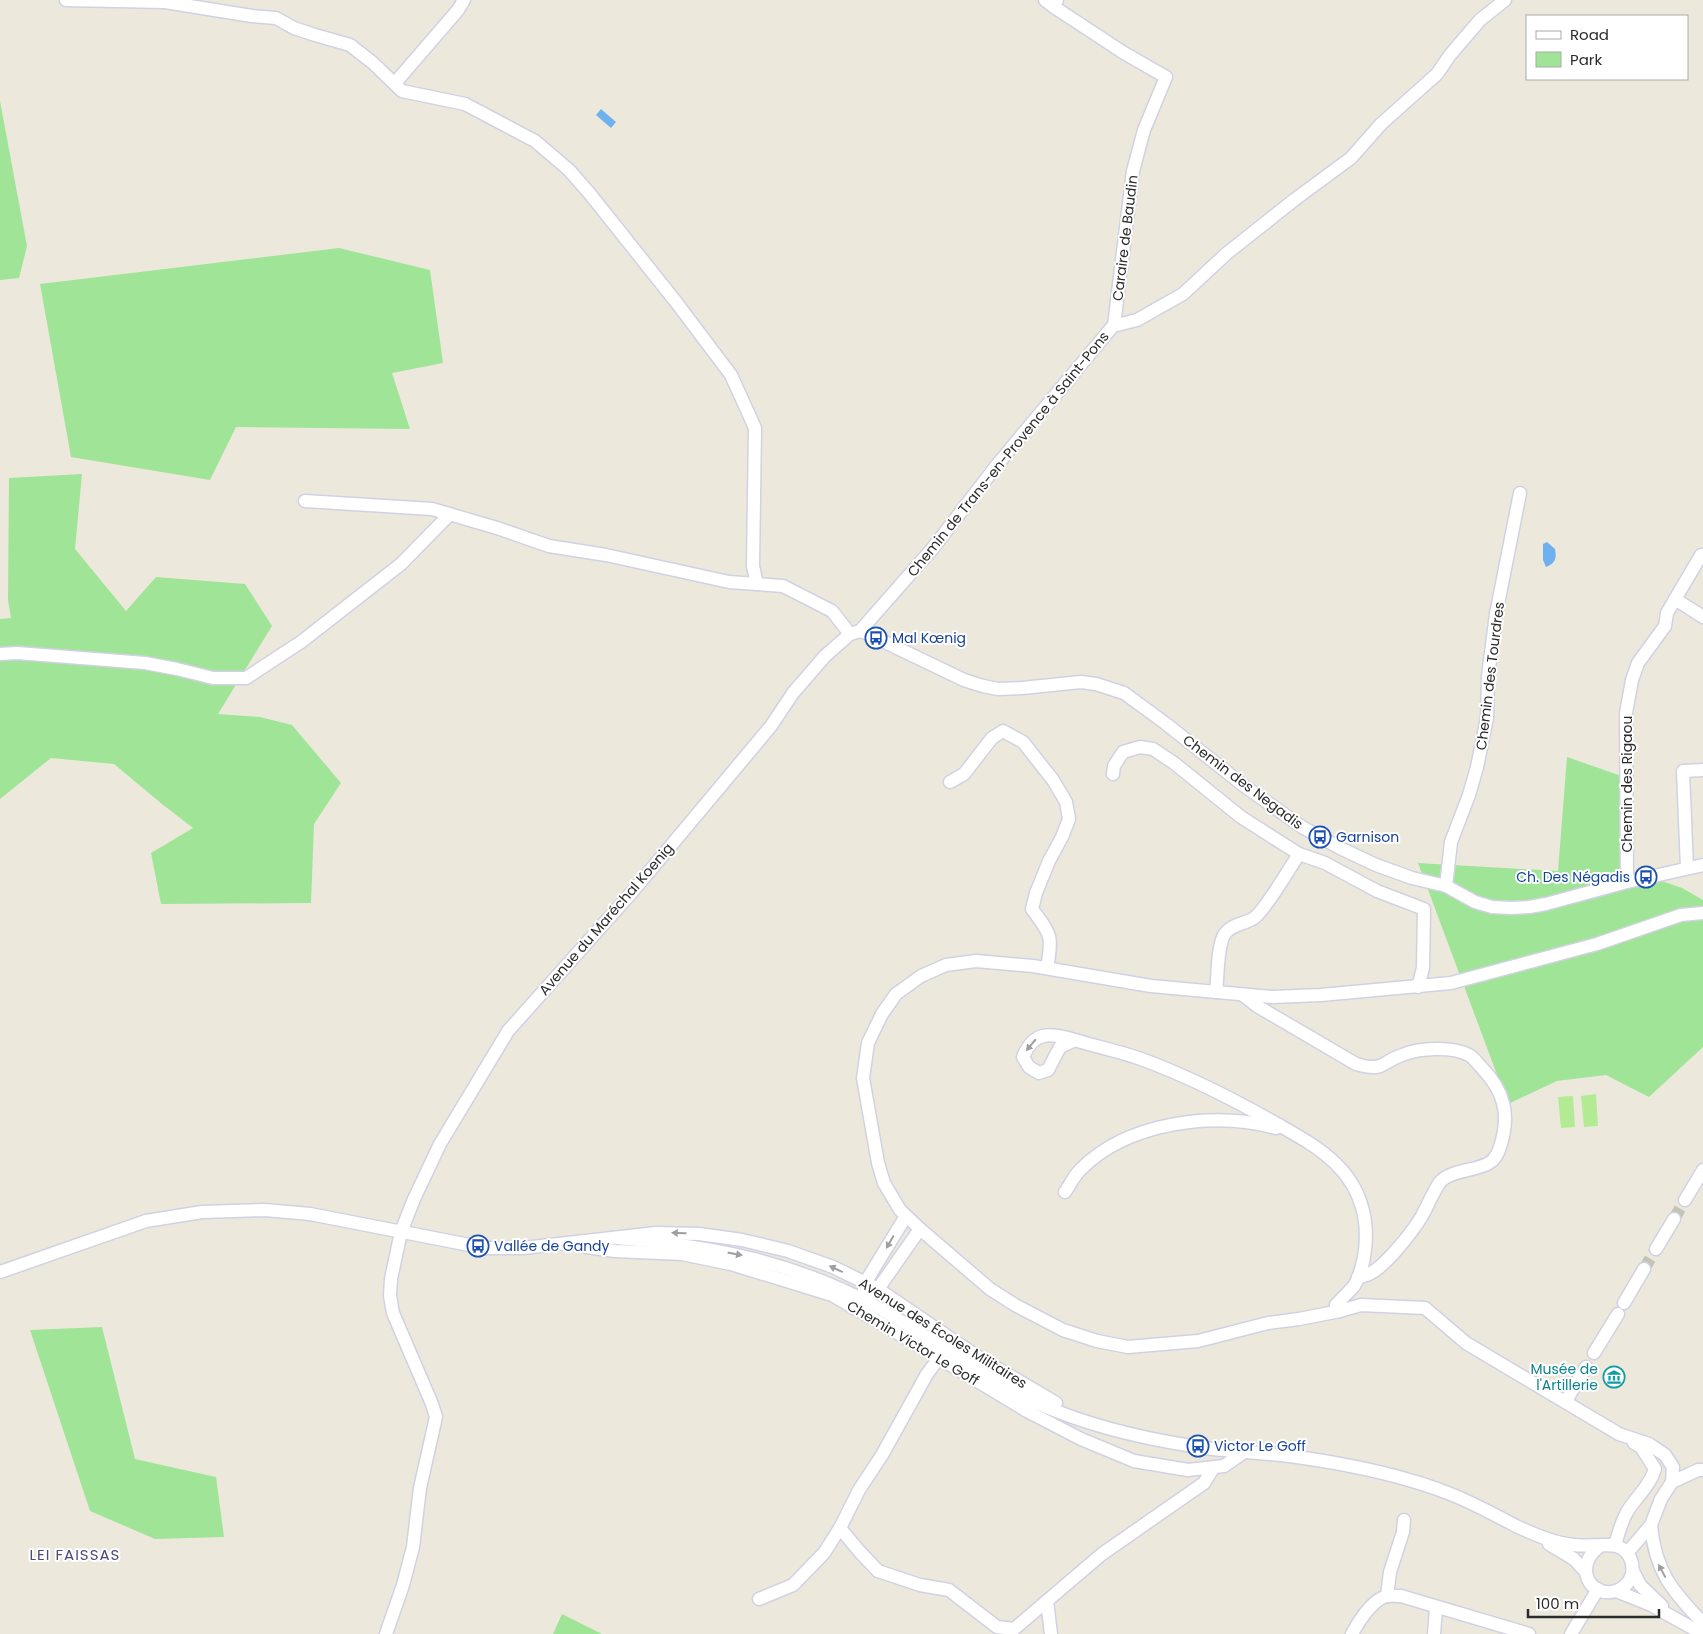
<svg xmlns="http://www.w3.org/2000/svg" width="1703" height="1634" font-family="Poppins,sans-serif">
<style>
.green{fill:#a0e498}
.pitch{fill:#b2eb93}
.water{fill:#6eb0f0}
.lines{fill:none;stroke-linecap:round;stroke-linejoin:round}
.minor-tunnel{stroke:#c5c3b8;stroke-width:12;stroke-dasharray:12 6;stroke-linecap:butt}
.minor-casing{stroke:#d2d1e3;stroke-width:15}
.minor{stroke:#fff;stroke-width:12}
.oneway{fill:#9f9f9f}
.labels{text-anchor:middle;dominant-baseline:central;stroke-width:4;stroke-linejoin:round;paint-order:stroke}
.street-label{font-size:14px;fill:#2a2a2a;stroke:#fff}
.transit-label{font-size:14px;fill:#164399;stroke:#fff;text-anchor:start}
.culture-label{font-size:14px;fill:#0d838f;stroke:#fff;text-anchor:end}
.neighbourhood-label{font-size:15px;letter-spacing:1px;fill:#4c4a7b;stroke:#fff}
</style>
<rect width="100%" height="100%" fill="#ece9dc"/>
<g class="green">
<path d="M0 101 27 246 19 278 0 280Z"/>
<path d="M339 248 430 270 443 363 392 373 410 429 236 427 210 480 71 457 40 284Z"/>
<path d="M82 474 75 549 126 611 156 577 245 584 272 626 218 714 260 717 292 725 341 783 314 824 311 903 161 904 151 853 193 828 162 804 114 764 51 758 0 799V619L11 618 8 600 9 478Z"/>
<path d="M1567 757 1630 779V870L1682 888 1703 900V1047L1649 1097 1606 1075 1557 1081 1508 1104 1418 863 1558 871Z"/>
<path d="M102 1327 135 1459 216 1477 224 1537 155 1539 90 1511 30 1330Z"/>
<path d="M562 1614 602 1634H553Z"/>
</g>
<g class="pitch">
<path d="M1596 1094 1598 1126 1584 1127 1581 1096Z"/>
<path d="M1573 1096 1575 1127 1561 1128 1558 1097Z"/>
</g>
<g class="water">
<path d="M601 109 616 122 611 128 596 115Z"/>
<path d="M1547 542 1555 549C1557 559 1555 563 1546 567L1543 560V544Z"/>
</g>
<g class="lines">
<g class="minor-tunnel">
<path d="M1674 1219 1685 1200"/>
<path d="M1644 1269 1656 1249"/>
</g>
<g class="minor-casing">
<g id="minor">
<path d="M66 0 165 2 252 16 276 18 294 28 315 35 350 45 373 63 402 91 465 104 535 141 569 170 590 194 676 302 731 375 755 428 753 566 757 584"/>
<path d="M1045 0 1054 7 1057 0"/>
<path d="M1054 7 1124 53 1166 77 1144 130 1133 171 1114 325"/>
<path d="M395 83 458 10 464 0"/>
<path d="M305 501 432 509 497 528 549 546 606 555 729 582 783 586 832 611 850 634"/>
<path d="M1675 599 1703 617"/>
<path d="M860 631 933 548 997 465 1113 326 1137 320 1183 294 1226 254 1294 200 1351 158 1381 124 1437 74 1450 55 1480 20 1505 0"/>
<path d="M0 654 17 653 145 663 177 669 213 678H246L301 642 401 564 450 514"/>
<path d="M1113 774 1114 766 1123 752 1140 747 1153 749 1174 763 1241 817 1299 854C1289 869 1266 909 1254 918 1245 924 1231 924 1224 935 1217 948 1218 976 1216 992"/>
<path d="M950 782 964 774 992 738 1003 731 1023 742 1053 780 1066 802 1069 819 1062 837 1049 861 1036 893 1032 909C1051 935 1053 935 1047 968"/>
<path d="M1299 854 1325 863 1377 891 1424 909 1423 968 1418 987"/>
<path d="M1687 868 1683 771 1703 770"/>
<path d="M1627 882 1626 713 1632 680 1638 663 1665 626 1667 613 1701 555"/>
<path d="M1446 886 1451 842 1469 795 1477 767 1487 718 1488 676 1496 614 1520 493"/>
<path d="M1243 995 1257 1006 1356 1064C1385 1072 1379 1063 1402 1055 1419 1048 1452 1046 1469 1055 1474 1058 1478 1064 1482 1068 1504 1091 1510 1114 1501 1144 1499 1151 1495 1160 1489 1163 1476 1171 1450 1170 1440 1182 1433 1192 1428 1205 1422 1216 1413 1231 1385 1267 1369 1274 1366 1276 1362 1276 1358 1277"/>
<path d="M1075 1040 1060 1047 1048 1070 1039 1073 1029 1067 1023 1057C1034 1030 1050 1033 1075 1040 1097 1047 1119 1051 1141 1059 1188 1076 1233 1099 1277 1124 1298 1136 1319 1147 1336 1164 1362 1189 1370 1223 1364 1257 1362 1267 1360 1277 1354 1286 1349 1292 1342 1298 1336 1305L1340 1311 1361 1305 1425 1308 1466 1343 1619 1434 1649 1444 1665 1455 1673 1467 1672 1482"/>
<path d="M1065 1192C1070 1185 1074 1176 1080 1170 1127 1122 1214 1111 1276 1128"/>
<path d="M1685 1200 1703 1170"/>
<path d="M617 1238C711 1246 792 1261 875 1306 936 1339 991 1386 1056 1411 1107 1431 1160 1442 1213 1449 1241 1452 1269 1453 1297 1457 1347 1464 1406 1476 1453 1495 1475 1504 1497 1516 1518 1527 1536 1535 1554 1543 1574 1545 1588 1547 1612 1542 1621 1548 1630 1553 1634 1564 1632 1574 1630 1582 1624 1588 1616 1591 1589 1599 1573 1565 1600 1546"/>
<path d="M586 1247 615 1251 682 1254 731 1264 832 1295 889 1328 1027 1411 1081 1439 1134 1461 1188 1470 1224 1466 1244 1452"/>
<path d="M1656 1249 1674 1219"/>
<path d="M0 1272 146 1221 202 1212 265 1210 310 1214 485 1248H523L656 1233 699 1234 742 1240 788 1251 833 1267 878 1289 975 1355 1056 1403"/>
<path d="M864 1289 865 1283 906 1216"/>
<path d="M872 1293 878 1289 920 1229"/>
<path d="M1624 1303 1644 1269"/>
<path d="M1340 1311 1299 1319 1268 1323 1198 1341 1128 1347 1097 1341 1063 1330 1015 1305 990 1289 920 1229 900 1210 884 1183 878 1163 863 1078 868 1043 882 1014 896 994 921 976 946 965 976 961 1033 966 1151 986 1272 997 1321 995 1451 983 1597 944 1681 915 1703 913"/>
<path d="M1594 1353 1618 1314"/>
<path d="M1566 1401 1586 1367"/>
<path d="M1651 1525C1655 1571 1672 1591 1703 1623"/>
<path d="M840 1528 859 1551 878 1571 920 1585 949 1590 997 1627 1014 1629 1102 1554 1204 1483 1214 1467"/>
<path d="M1549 1544 1574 1559 1585 1571"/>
<path d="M1615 1545C1618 1534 1621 1523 1627 1512 1636 1497 1650 1486 1655 1469L1641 1447 1634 1443"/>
<path d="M1627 1553 1651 1525 1661 1499 1672 1482 1698 1470H1703"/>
<path d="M1633 1571 1640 1585 1662 1606"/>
<path d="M1616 1591 1651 1605 1703 1634"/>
<path d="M1387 1596 1390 1572 1403 1532 1404 1520"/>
<path d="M759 1599 793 1585 824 1553 840 1528 859 1490 882 1455 927 1374 939 1358"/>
<path d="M1047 1601 1051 1634"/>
<path d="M386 1634 403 1585 413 1547 420 1488 436 1417 432 1404 393 1313 390 1296 391 1279 401 1232 414 1199 440 1144 508 1031 633 891 771 726 793 693 825 656 850 634 860 631 866 633 964 680 983 686 998 689 1022 688 1081 682 1096 684 1124 693 1165 723 1243 785 1302 827 1340 848 1376 865 1412 878 1446 886 1475 902 1492 907 1511 908 1529 907 1546 904 1627 882 1703 865"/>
<path d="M1352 1634C1358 1622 1371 1602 1384 1597 1388 1595 1396 1596 1401 1596L1529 1634"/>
<path d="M1434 1634 1436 1608"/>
<path d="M1571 1634 1598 1589"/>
</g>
</g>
<use href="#minor" class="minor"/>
</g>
<defs><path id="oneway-solid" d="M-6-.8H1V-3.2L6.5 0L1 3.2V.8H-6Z" transform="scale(1.25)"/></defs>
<g class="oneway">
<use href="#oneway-solid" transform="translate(1031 1045) rotate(130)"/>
<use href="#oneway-solid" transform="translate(679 1233) rotate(-179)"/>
<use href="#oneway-solid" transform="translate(890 1242) rotate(120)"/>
<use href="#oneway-solid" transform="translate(735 1254) rotate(11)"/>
<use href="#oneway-solid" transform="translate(836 1269) rotate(-155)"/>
<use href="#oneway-solid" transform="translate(1662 1571) rotate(-118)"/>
</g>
<defs>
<g id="bus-ring" transform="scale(1.125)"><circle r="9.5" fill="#fff" stroke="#1a4fb4" stroke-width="1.5"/><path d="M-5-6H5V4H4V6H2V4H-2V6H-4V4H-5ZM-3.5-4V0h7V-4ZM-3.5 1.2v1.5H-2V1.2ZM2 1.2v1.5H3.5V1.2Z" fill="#1a4fb4"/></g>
<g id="museum-ring" transform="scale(1.125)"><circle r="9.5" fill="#fff" stroke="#0f9aa8" stroke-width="1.5"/><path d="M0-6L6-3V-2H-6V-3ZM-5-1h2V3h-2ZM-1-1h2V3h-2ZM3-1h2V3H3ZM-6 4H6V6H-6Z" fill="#0f9aa8"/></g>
</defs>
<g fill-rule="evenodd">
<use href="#bus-ring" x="876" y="638"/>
<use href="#bus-ring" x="1320" y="837"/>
<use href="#bus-ring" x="1646" y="877"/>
<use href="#bus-ring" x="478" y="1246"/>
<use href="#museum-ring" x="1614" y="1377"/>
<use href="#bus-ring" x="1198" y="1446"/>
</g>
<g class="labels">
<g class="street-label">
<text transform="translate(1125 238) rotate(-83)">Caraire de Baudin</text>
<text transform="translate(1008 454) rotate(-51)">Chemin de Trans-en-Provence à Saint-Pons</text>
<text transform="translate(1490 676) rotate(-83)">Chemin des Tourdres</text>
<text transform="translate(1243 782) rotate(37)">Chemin des Negadis</text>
<text transform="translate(1627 784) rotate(-90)">Chemin des Rigaou</text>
<text transform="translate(606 919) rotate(-49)">Avenue du Maréchal Koenig</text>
<text transform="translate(943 1333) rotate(32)">Avenue des Écoles Militaires</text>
<text transform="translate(913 1343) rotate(31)">Chemin Victor Le Goff</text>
</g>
<g class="transit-label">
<text x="892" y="638">Mal Kœnig</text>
<text x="1336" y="837">Garnison</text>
<text x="1630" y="877" text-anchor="end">Ch. Des Négadis</text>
<text x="494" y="1246">Vallée de Gandy</text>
<text x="1214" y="1446">Victor Le Goff</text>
</g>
<g class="culture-label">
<text x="1598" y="1369">Musée de<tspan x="1598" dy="16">l'Artillerie</tspan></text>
</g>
<g class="neighbourhood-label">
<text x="75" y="1554">LEI FAISSAS</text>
</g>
</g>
<rect x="1526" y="15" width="162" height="65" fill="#ffffff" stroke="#aaaaaa"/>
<rect x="1536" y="31" width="25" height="8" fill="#ffffff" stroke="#aaaaaa"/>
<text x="1570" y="40" font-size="15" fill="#2a2a2a">Road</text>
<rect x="1536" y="52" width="25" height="15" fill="#a0e498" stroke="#aaaaaa"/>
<text x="1570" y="65" font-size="15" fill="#2a2a2a">Park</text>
<path d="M1528 1609v8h131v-8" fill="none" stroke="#2a2a2a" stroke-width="2.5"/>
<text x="1536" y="1609" font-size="15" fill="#2a2a2a" stroke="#ffffff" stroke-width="4" paint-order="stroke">100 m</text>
</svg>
